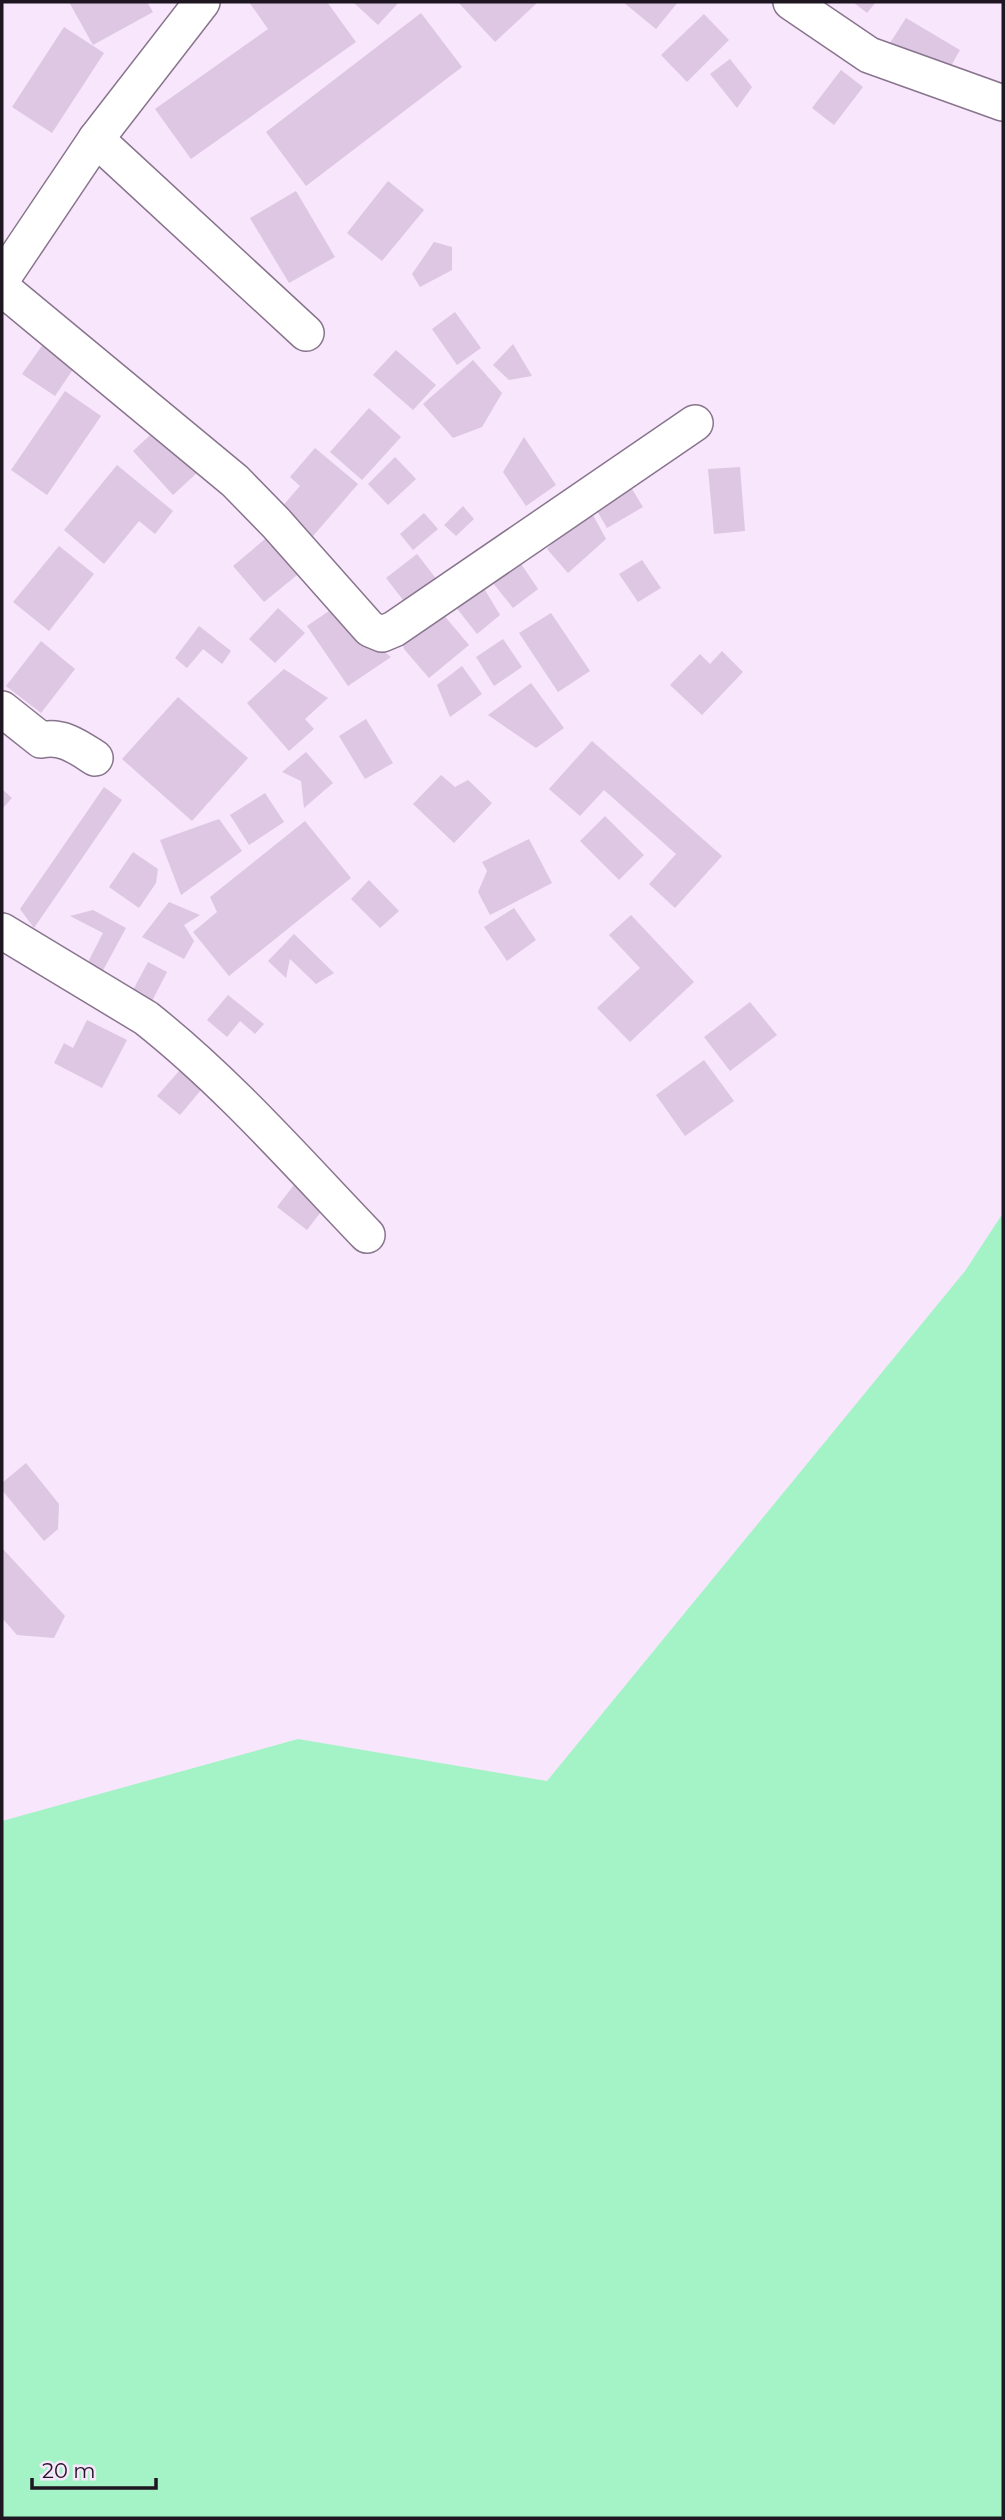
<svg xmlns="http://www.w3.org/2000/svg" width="1005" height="2520" font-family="Montserrat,sans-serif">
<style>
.green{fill:#a3f3c7}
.building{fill:#ddc7e2}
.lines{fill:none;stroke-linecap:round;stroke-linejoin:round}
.street-casing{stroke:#88758d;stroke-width:38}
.street{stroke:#fff;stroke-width:35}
</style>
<rect width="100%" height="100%" fill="#f8e6fc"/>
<path class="green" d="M1003 1213V2518H2V1821L298 1739 547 1781 965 1271Z"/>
<g class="building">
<path d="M69 2H147L153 12 93 45Z"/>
<path d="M249 2H327L356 42 191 159 155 109 268 29Z"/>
<path d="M353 2H399L378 25Z"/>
<path d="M458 2H538L495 42Z"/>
<path d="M623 2H678L656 29Z"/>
<path d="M853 2H876L867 13Z"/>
<path d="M421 13 462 67 306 186 266 132Z"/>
<path d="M704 14 729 40 687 82 661 55Z"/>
<path d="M906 18 960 50 942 82 890 43Z"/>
<path d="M64 27 104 53 52 133 12 107Z"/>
<path d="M730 59 752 87 737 108 710 74Z"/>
<path d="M841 70 863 87 834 125 812 108Z"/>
<path d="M388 181 424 210 382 261 347 233Z"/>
<path d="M296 191 335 257 289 283 250 218Z"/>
<path d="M434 242 452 247V270L420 287 412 274Z"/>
<path d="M455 312 481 348 457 365 432 329Z"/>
<path d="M46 340 78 362 55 396 22 374Z"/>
<path d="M513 344 532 376 509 380 493 365Z"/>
<path d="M396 350 436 385 413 410 373 375Z"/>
<path d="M473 360 502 393 482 427 453 438 423 404Z"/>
<path d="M65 391 101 416 47 495 11 470Z"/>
<path d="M369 408 401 437 362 480 330 452Z"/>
<path d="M160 426 200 470 173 495 133 451Z"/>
<path d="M524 437 556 485 526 506 503 472Z"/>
<path d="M315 448 358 484 307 543 274 516 300 486 290 477Z"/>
<path d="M395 457 416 479 388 505 368 484Z"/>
<path d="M117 465 173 511 155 534 139 521 104 564 64 530Z"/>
<path d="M740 467 745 531 714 534 708 469Z"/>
<path d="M629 484 643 507 607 528 593 504Z"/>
<path d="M587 504 606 539 568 573 547 549Z"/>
<path d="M463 506 474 519 456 536 444 525Z"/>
<path d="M424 513 438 529 413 550 400 534Z"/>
<path d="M271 534 302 571 264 602 233 566Z"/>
<path d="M59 546 94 574 49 631 13 602Z"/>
<path d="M513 552 538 589 513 608 485 573Z"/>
<path d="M417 554 438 581 407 605 386 578Z"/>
<path d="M642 560 661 588 638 602 619 574Z"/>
<path d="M482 585 500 615 477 634 455 606Z"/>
<path d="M436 606 469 645 429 678 404 649 401 635Z"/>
<path d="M278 608 305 633 275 663 249 639Z"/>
<path d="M329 611 391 657 348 686 307 626Z"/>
<path d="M551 613 590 671 558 692 519 633Z"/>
<path d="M199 626 231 651 222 664 203 649 187 668 175 658Z"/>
<path d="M503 639 522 667 494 686 476 657Z"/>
<path d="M41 641 75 669 41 713 6 686Z"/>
<path d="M722 651 743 672 702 715 670 685 700 654 710 664Z"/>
<path d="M462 666 482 694 450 717 437 685Z"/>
<path d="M284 669 328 698 305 719 314 729 289 751 247 703Z"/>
<path d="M531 683 564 728 536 748 488 715Z"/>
<path d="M178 697 248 758 192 821 122 759Z"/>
<path d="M366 719 393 763 365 779 339 736Z"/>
<path d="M592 741 722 856 675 908 649 884 676 854 604 790 580 816 549 789Z"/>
<path d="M306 752 333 783 304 808 301 781 282 772Z"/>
<path d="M441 775 455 787 468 780 492 803 454 843 413 804Z"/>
<path d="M104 787 122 800 34 928 20 909Z"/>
<path d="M2 789 12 798 2 809Z"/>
<path d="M265 793 284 822 249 845 230 815Z"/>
<path d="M605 816 644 855 619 880 580 841Z"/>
<path d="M219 819 242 851 181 895 160 840Z"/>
<path d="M305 821 351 878 229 976 193 932 217 912 210 897Z"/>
<path d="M529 839 552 883 490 915 478 892 487 871 482 862Z"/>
<path d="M133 852 158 869 156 883 139 908 109 887Z"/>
<path d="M369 880 399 911 380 928 351 899Z"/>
<path d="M169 902 200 915 184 925 194 941 184 959 142 937Z"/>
<path d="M514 908 536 940 507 961 484 927Z"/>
<path d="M93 910 126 928 101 974 86 966 103 933 70 916Z"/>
<path d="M631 915 694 982 630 1042 597 1008 640 968 609 935Z"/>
<path d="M294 934 334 973 316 984 290 959 286 978 268 961Z"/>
<path d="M148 962 167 972 151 1003 132 992Z"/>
<path d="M228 995 264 1024 255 1034 240 1021 227 1037 207 1020Z"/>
<path d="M750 1002 777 1035 730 1071 704 1037Z"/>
<path d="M87 1020 127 1040 102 1088 54 1063 64 1043 73 1048Z"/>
<path d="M704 1060 734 1101 685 1136 656 1095Z"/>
<path d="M180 1070 201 1090 180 1115 157 1096Z"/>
<path d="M297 1181 327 1204 307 1230 277 1207Z"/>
<path d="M26 1463 59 1504 58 1529 44 1541 2 1490V1483Z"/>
<path d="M2 1548 65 1616 54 1638 17 1635 2 1618Z"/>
</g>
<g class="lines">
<g class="street-casing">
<g id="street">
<path d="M791 2 869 55 1003 103"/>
<path d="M96 139 306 333"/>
<path d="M2 279 96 139 202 2"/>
<path d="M2 288 235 481 276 523 370 629 382 634 394 629 695 423"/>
<path d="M2 709 41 740C62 735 78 747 95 758"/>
<path d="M2 931 146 1018C227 1082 296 1161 367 1235"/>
</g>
</g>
<use href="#street" class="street"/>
</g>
<rect width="1005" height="2520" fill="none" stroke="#1e1620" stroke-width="7"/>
<path d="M32 2478v10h124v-10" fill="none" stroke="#1e1620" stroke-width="3.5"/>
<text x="42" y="2478" font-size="21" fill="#1e1620" stroke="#f8e6fc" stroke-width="5" paint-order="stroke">20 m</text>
</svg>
